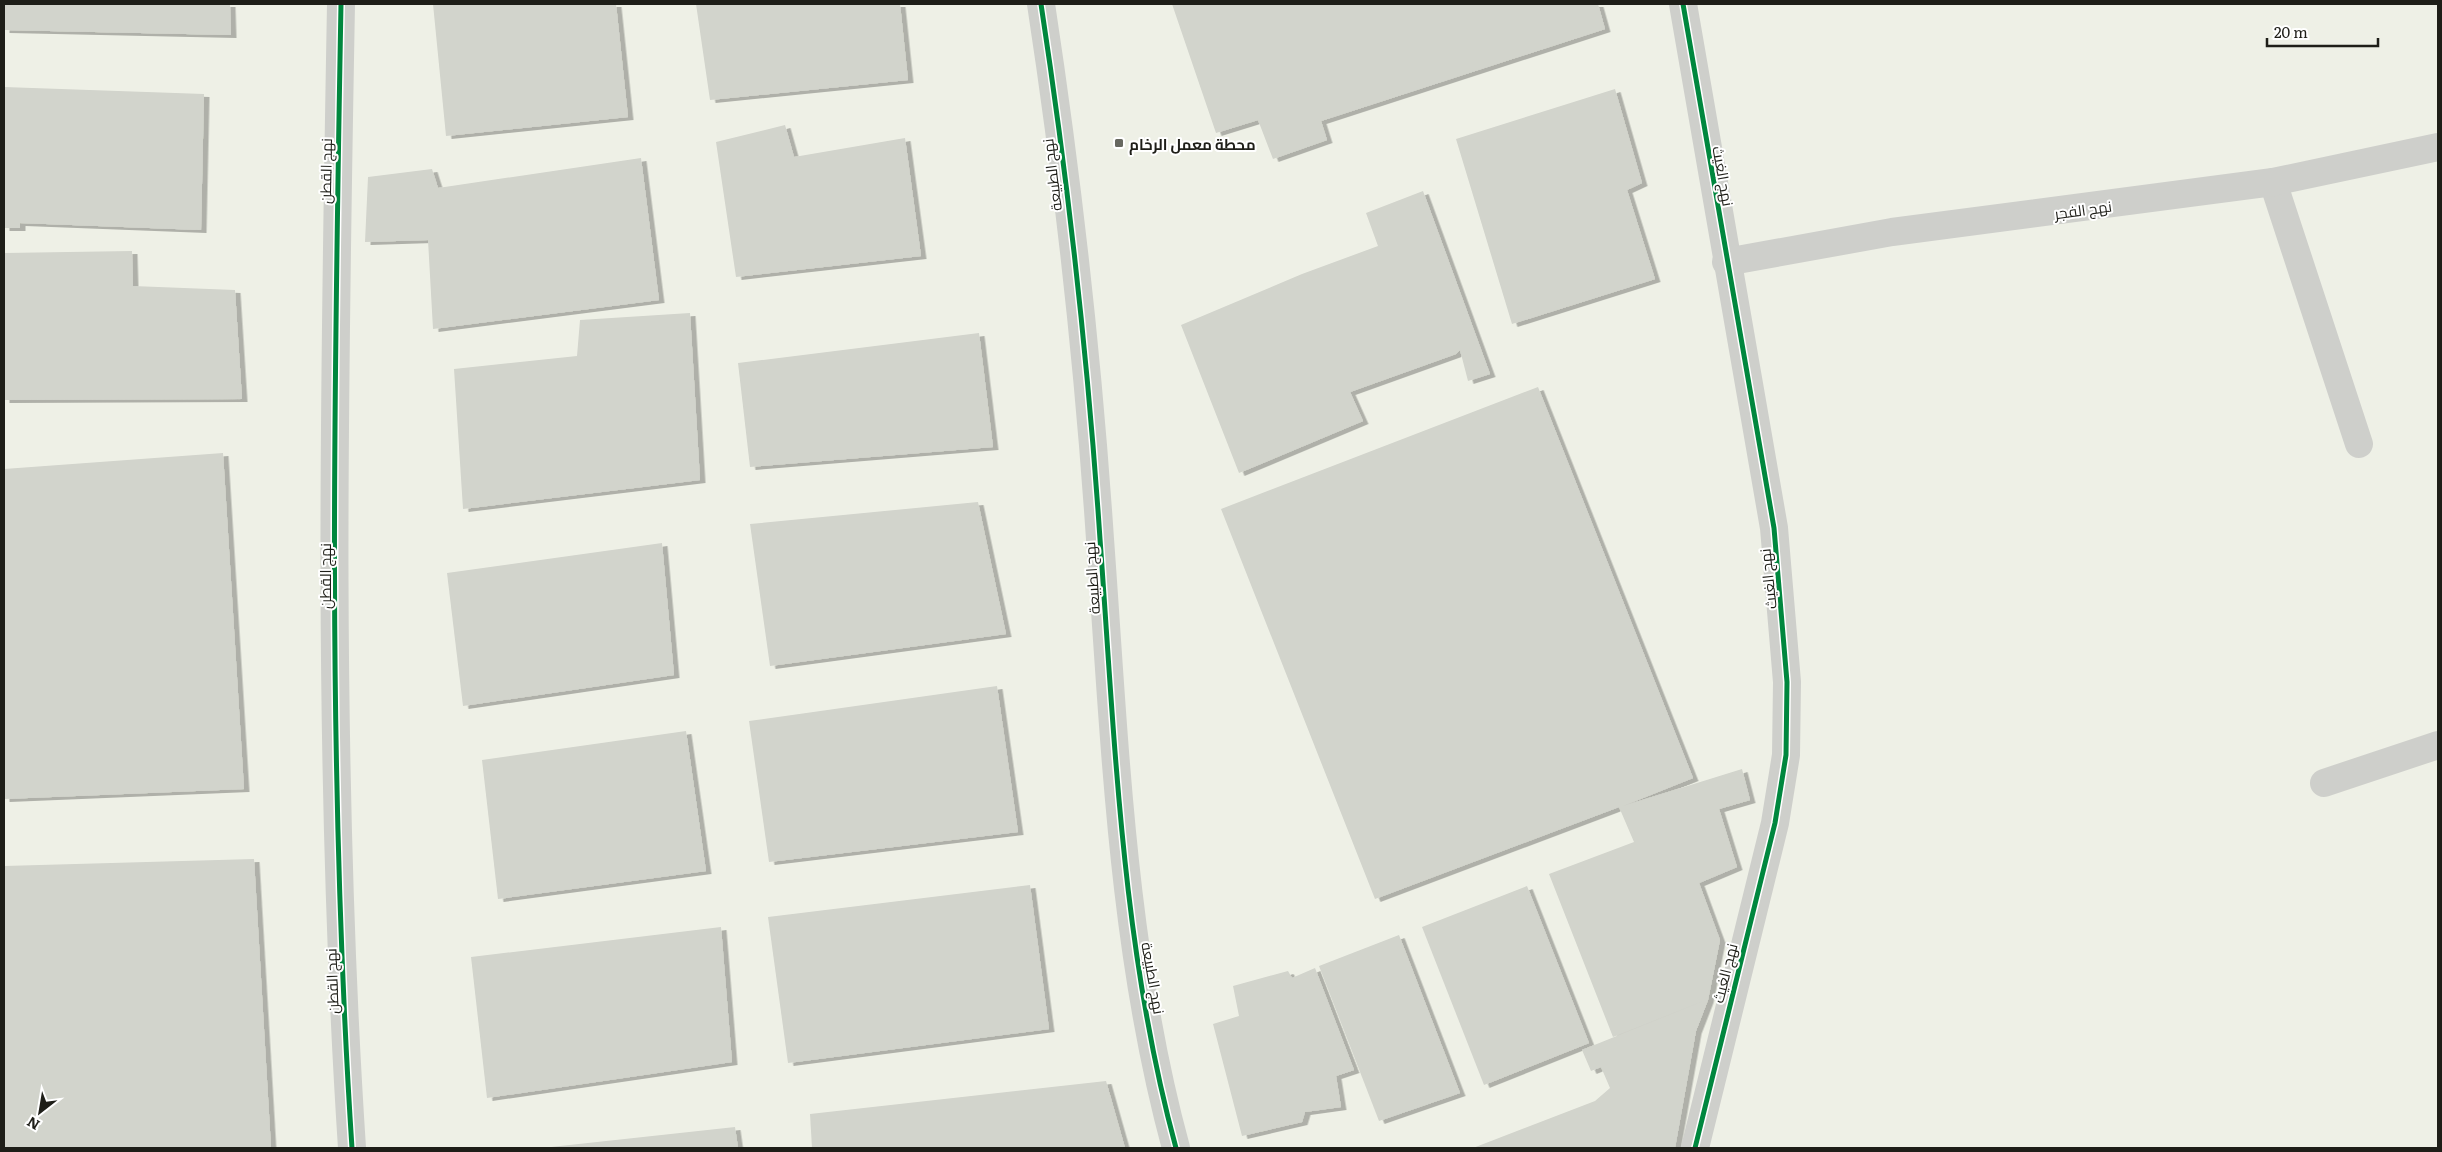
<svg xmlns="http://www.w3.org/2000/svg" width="2442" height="1152" font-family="Literata,Cairo,serif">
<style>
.building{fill:#d2d4cc;filter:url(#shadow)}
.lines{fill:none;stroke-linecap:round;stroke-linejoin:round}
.minor{stroke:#cecfcb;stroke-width:28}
.cycleway-casing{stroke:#fff;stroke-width:8}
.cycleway{stroke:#00873e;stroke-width:5}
.poi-dot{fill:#676860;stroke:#fff;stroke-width:2}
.labels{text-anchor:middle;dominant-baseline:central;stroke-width:4;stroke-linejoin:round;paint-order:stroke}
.poi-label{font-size:15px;font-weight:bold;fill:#1e1e18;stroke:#fff;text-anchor:start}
.street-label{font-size:15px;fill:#1e1e18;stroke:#fff}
</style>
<defs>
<filter id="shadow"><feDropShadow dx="5.5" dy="3" stdDeviation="0" flood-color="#0004"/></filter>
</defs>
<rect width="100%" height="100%" fill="#eef0e6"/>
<g class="building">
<path d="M4 4H230L231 35 4 30Z"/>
<path d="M433 4H616L628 117 446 136Z"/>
<path d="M696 4H900L908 80 710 100Z"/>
<path d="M1172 4H1598L1605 29 1321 121 1327 140 1273 159 1258 120 1216 133Z"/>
<path d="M4 87 204 94 201 230 20 223V228H4Z"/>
<path d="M1615 89 1642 183 1627 190 1655 279 1512 324 1456 139Z"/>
<path d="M785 125 794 157 905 138 921 256 736 277 716 142Z"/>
<path d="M641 158 659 300 433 329 428 240 365 242 368 177 432 169 438 188Z"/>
<path d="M1423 191 1490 374 1468 381 1460 350 1456 354 1350 392 1363 421 1239 473 1181 325 1302 274 1378 246 1366 213Z"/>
<path d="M132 251 133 286 235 290 242 399 4 400V253Z"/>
<path d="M690 313 700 480 463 509 454 369 577 356 580 320Z"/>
<path d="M979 333 993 447 750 467 738 363Z"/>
<path d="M1538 387 1693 778 1623 806 1742 769 1750 800 1719 809 1737 867 1699 883 1720 940 1708 1000 1696 1031 1675 1148H1473L1595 1101 1610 1088 1601 1067 1591 1071 1582 1050 1706 1000 1613 1037 1549 874 1634 842 1619 807 1375 899 1221 509Z"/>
<path d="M223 453 244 789 4 799V469Z"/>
<path d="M978 502 1006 634 770 666 750 524Z"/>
<path d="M662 543 674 675 463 706 447 573Z"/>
<path d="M997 686 1018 832 769 862 749 721Z"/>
<path d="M686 731 706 871 498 899 482 760Z"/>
<path d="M254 859 271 1148H4V866Z"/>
<path d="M1030 885 1049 1029 788 1063 768 917Z"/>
<path d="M1527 886 1589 1043 1484 1085 1422 927Z"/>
<path d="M721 927 732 1062 487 1098 471 957Z"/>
<path d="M1399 935 1460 1093 1379 1121 1319 966Z"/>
<path d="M1315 968 1354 1070 1336 1076 1341 1107 1305 1112 1302 1122 1242 1136 1213 1024 1239 1016 1233 986 1288 971 1292 978Z"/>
<path d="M1106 1081 1125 1148H812L810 1114Z"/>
<path d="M735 1127 738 1148H551V1147Z"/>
</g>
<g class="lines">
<g class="minor">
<path d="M341 4C334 385 327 768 352 1148"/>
<path d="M1041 4C1068 181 1088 360 1100 539 1115 743 1122 950 1176 1148"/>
<path d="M1683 4 1774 528 1787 682 1786 755 1775 823 1695 1148"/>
<path d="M2273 182 2359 444"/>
<path d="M1726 262 1892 232 2273 182 2438 147"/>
<path d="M2324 783 2438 745"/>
</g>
<g class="cycleway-casing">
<g id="cycleway">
<path d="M341 4C334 385 327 768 352 1148"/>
<path d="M1041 4C1068 181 1088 360 1100 539 1115 743 1122 950 1176 1148"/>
<path d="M1683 4 1774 528 1787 682 1786 755 1775 823 1695 1148"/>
</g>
</g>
<use href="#cycleway" class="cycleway"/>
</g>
<rect class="poi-dot" x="1114" y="138" width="10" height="10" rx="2.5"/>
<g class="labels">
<g class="poi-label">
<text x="1129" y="143">محطة معمل الرخام</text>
</g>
<g class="street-label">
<text transform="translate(325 171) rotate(-89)">نهج القطن</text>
<text transform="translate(1051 175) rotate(-97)">نهج الطبيعة</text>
<text transform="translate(1724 176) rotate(80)">نهج الغيث</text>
<text transform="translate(2083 209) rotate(-8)">نهج الفجر</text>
<text transform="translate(324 576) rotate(-90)">نهج القطن</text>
<text transform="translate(1091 578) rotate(-94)">نهج الطبيعة</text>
<text transform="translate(1767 579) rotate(-96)">نهج الغيث</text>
<text transform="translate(1724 973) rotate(-76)">نهج الغيث</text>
<text transform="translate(1154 978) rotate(80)">نهج الطبيعة</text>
<text transform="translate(331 981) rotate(-92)">نهج القطن</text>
</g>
</g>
<rect width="2442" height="1152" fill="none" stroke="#1e1e18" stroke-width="10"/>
<g transform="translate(40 1112) rotate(211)" stroke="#ffffff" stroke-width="4" paint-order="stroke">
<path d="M0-4L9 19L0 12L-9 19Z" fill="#1e1e18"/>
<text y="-8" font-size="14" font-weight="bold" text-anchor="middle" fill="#1e1e18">N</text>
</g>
<path d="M2267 38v8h111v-8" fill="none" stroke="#1e1e18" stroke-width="2.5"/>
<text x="2274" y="38" font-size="15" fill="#1e1e18" stroke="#ffffff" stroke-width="4" paint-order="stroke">20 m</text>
</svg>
